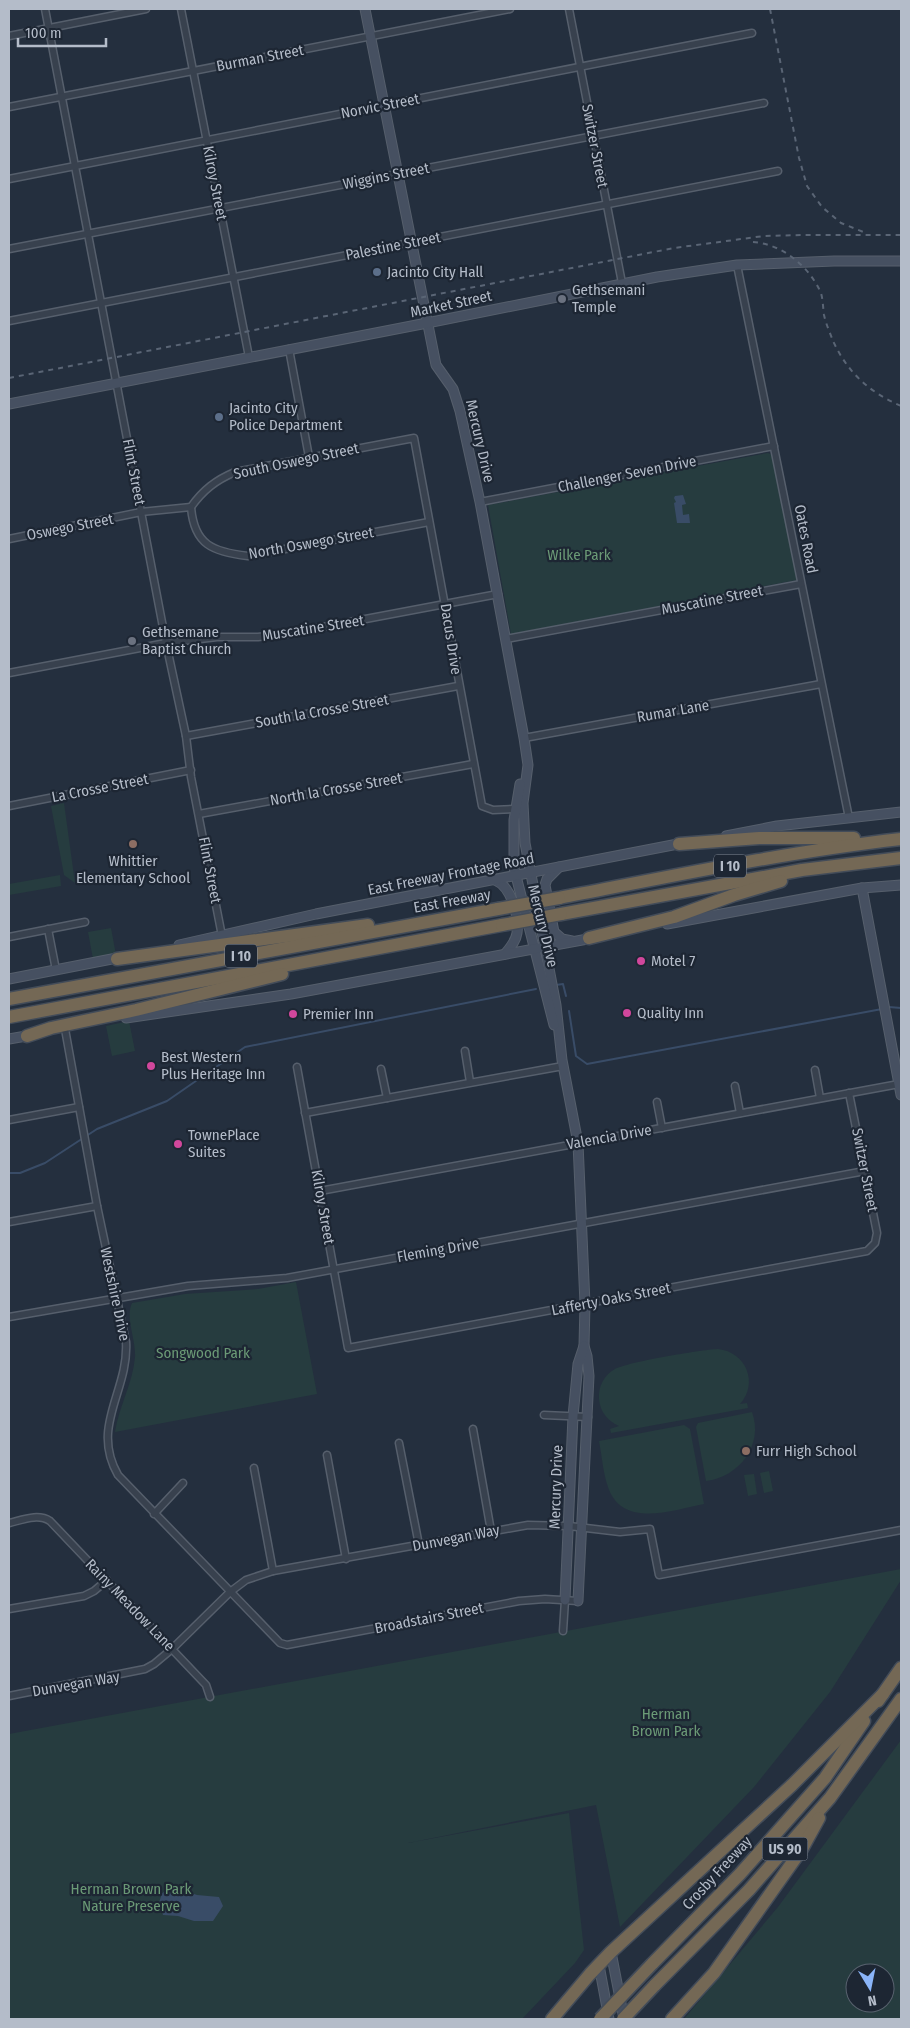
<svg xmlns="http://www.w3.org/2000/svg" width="910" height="2028" font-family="'Fira Sans Condensed',sans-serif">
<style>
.green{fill:#263c3f;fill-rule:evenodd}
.water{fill:#394c67}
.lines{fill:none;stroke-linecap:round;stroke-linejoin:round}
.stream{stroke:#394c67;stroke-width:2}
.street-casing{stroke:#565f6c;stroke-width:9}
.secondary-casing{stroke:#565f6c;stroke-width:11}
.highway-casing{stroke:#434c59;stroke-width:15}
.street{stroke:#38414e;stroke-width:6}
.secondary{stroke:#465061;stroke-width:9}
.highway{stroke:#746855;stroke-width:12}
.rail{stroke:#5a6575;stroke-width:2;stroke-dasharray:5 5;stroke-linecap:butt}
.highway-bridge-casing{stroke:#434c59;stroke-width:15;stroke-linecap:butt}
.highway-bridge{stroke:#746855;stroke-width:12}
.service-dot{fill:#5c6f8a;stroke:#1d2633;stroke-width:2}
.worship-dot{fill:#6b7280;stroke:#1d2633;stroke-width:2}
.education-dot{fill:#8d6e63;stroke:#1d2633;stroke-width:2}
.hotel-dot{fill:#d1479c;stroke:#1d2633;stroke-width:2}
.labels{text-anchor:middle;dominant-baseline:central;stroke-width:4.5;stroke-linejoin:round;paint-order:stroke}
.shield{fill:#1d2633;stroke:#878f9c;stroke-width:1}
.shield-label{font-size:14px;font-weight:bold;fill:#b4bcc9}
.street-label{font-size:15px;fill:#b4bcc9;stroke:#1d2633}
.poi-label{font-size:15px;fill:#b4bcc9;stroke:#1d2633;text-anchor:start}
.park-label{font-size:15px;fill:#6b9a76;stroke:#1d2633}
</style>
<rect width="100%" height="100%" fill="#242f3e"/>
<g class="green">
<path d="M768 453 772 455 773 459 797 580 511 634 488 505Z"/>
<path d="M64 803 75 883 64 875 51 806Z"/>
<path d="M60 875 61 886 9 895V884Z"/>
<path d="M111 928 116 955 93 959 88 932Z"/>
<path d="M129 1021 135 1051 112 1056 106 1026Z"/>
<path d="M296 1282 317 1394 115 1432C119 1406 133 1383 135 1357 136 1339 125 1318 132 1303L185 1294 258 1289Z"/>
<path d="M718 1349C746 1352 759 1383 740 1404L747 1403 748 1408 611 1433 610 1429 619 1426C608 1421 600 1412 599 1399 598 1387 604 1375 615 1369 628 1362 700 1350 718 1349Z"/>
<path d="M752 1412C764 1445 739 1477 706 1481L696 1427 698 1423Z"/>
<path d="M684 1425 690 1429 704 1504C673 1510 622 1529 608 1487 603 1473 602 1456 599 1441Z"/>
<path d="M769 1471 773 1491 764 1493 760 1473Z"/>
<path d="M754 1474 757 1494 748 1496 744 1475Z"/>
<path d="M901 1569V1580L830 1692 754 1787 620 1927 596 1805 408 1843 569 1813 584 1950 575 1963 522 2019H9V1734Z"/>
<path d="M901 1740V2019H684L778 1907ZM855 1973H885V2003H855Z"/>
</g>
<g class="water">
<path d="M683 495 686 504 682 505 683 515 689 514 690 523H677L674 503 676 502 674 498 675 496Z"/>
<path d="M174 1887 197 1895 219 1897 223 1906 213 1921H194L178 1916 163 1915 159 1903 162 1893Z"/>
</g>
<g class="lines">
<g class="stream">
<path d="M556 985 563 984 566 996"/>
<path d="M889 1007 901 1008"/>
<path d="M569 1011 576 1056 587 1064 882 1009"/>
<path d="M9 1173H20L45 1163 97 1129 167 1101 245 1047 536 989"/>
</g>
<g class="street-casing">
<g id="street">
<path d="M45 9 166 643 186 736 191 777 222 936"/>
<path d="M181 9 249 357"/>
<path d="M569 9 622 283"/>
<path d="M9 36 146 9"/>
<path d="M9 107 510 9"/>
<path d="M9 179 752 33"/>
<path d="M9 249 764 103"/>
<path d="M737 265 849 818"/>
<path d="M9 321 778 171"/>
<path d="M289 349 309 457"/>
<path d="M480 502 774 446"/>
<path d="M191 507C203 490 216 480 235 472L414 438 482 806 493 810 515 809"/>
<path d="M191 507C194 545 213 552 248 556L429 522"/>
<path d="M9 539 141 512 191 507"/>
<path d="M506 639 801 584"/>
<path d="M9 673 166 643 217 637H258L286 634 498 594"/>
<path d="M186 736 458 686"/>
<path d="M524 738 821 684"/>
<path d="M9 806 191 770"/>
<path d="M199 814 473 764"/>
<path d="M48 929 56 970"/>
<path d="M9 937 85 922"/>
<path d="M65 1029 97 1206 126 1342C129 1391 90 1426 118 1475L280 1643 287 1645 519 1601 545 1599 578 1601"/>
<path d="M465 1051 470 1082"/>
<path d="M297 1067 348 1348 867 1251 875 1243 877 1233 849 1093"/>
<path d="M381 1069 387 1098"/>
<path d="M815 1070 820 1098"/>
<path d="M735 1086 740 1113"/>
<path d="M657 1102 662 1128"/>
<path d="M305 1113 563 1066"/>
<path d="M9 1120 79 1107"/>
<path d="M320 1191 899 1084"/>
<path d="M9 1222 97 1206"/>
<path d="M9 1317 188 1286 287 1278 865 1171"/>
<path d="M544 1415 588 1417"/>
<path d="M473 1429 491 1531"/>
<path d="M399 1443 419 1545"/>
<path d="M327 1455 346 1559"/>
<path d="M254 1468 273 1571"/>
<path d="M154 1514 183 1483"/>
<path d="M9 1523C22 1520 38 1513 50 1521L206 1685 210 1697"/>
<path d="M9 1609 84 1596 94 1591 107 1580"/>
<path d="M563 1631 565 1600"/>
<path d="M9 1696 145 1669 154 1664 172 1649 230 1592 246 1580 273 1571 528 1525 569 1526 620 1532 650 1529 659 1575 901 1530"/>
</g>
</g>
<g class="secondary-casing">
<g id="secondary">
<path d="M365 9 436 365 453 389 460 411 480 502 524 738 528 765 523 803 525 843 556 1005 562 1060 578 1143 585 1304 584 1346 587 1356 589 1376 578 1601"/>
<path d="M9 404 427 323 657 277 737 265 834 261H901"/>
<path d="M520 784 514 820V868L554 1025"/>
<path d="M726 836 777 826 901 812"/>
<path d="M559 867 547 879 545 885 554 932 562 939 572 941"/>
<path d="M495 880C512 887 519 916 517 933 516 941 510 948 505 954"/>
<path d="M862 888 901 1095"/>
<path d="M667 924 862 888 901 885"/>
<path d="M179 945 316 914 683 843"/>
<path d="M9 979 122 957"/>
<path d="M126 1018 291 994 593 938"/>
<path d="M9 1039 32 1035"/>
<path d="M565 1600 573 1416 578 1364 584 1346"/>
<path d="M611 1952 624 2019"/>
<path d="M599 1965 609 2019"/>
</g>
</g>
<g class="highway-casing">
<g id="highway">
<path d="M679 844 759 838H854"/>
<path d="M559 898C673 876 786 852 901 839"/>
<path d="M561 914 802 870 901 858"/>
<path d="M589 938 674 917 734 895 781 881"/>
<path d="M117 959 368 925"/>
<path d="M9 999 498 909"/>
<path d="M9 1017 502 925"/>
<path d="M27 1036 51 1028 136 1010 282 974"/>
<path d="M878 1701 901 1668"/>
<path d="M652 1964 740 1874 825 1778 864 1721"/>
<path d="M654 1986 749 1890 830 1798 901 1699"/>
<path d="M552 2019 590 1974 611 1952 792 1785 883 1694"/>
<path d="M672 2019 714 1973 802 1849 819 1818"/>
</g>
</g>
<use href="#street" class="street"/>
<use href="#secondary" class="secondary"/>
<use href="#highway" class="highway"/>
<g class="rail">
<path d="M770 9 799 158 807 186 822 207 841 223 866 233"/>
<path d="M753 242C782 244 809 266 821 293 823 300 823 308 824 315 826 324 830 333 833 341 848 373 869 392 901 406"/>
<path d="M9 378 674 248 764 236 801 235H901"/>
</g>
<g class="highway-bridge-casing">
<g id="highway-bridge">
<path d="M498 909 559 898"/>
<path d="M502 925 561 914"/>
<path d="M600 2019 652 1964"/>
<path d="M623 2019 654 1986"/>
</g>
</g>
<use href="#highway-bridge" class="highway-bridge"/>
</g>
<g class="service-dot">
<circle cx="377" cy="272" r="5"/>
<circle cx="219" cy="417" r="5"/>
</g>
<g class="worship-dot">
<circle cx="562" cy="299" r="5"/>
<circle cx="132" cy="641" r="5"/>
</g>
<g class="education-dot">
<circle cx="133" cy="844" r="5"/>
<circle cx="746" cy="1451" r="5"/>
</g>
<g class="hotel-dot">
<circle cx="641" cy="961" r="5"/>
<circle cx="627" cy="1013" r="5"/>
<circle cx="293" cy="1014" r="5"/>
<circle cx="151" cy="1066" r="5"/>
<circle cx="178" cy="1144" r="5"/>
</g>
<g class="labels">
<g class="shield">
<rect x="714" y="854.5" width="32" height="23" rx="4"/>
<rect x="225" y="944.5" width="32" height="23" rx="4"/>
<rect x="762.5" y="1837.5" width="45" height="23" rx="4"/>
</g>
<g class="shield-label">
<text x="730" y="866">I 10</text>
<text x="241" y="956">I 10</text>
<text x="785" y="1849">US 90</text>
</g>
<g class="street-label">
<text transform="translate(260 58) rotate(-11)">Burman Street</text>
<text transform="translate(380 106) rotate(-11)">Norvic Street</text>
<text transform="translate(595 146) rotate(79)">Switzer Street</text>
<text transform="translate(386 176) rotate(-11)">Wiggins Street</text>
<text transform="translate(215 183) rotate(79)">Kilroy Street</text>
<text transform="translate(393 246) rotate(-11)">Palestine Street</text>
<text transform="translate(451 304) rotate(-12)">Market Street</text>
<text transform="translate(480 441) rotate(77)">Mercury Drive</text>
<text transform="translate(296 461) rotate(-12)">South Oswego Street</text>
<text transform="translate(134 472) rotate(79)">Flint Street</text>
<text transform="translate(627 474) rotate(-11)">Challenger Seven Drive</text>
<text transform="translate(70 527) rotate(-11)">Oswego Street</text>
<text transform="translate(806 539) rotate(79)">Oates Road</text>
<text transform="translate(311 543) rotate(-10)">North Oswego Street</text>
<text transform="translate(712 600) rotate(-11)">Muscatine Street</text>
<text transform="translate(313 628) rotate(-9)">Muscatine Street</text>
<text transform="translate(451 639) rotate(81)">Dacus Drive</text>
<text transform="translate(322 711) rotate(-10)">South la Crosse Street</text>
<text transform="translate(673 711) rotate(-10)">Rumar Lane</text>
<text transform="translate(100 788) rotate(-11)">La Crosse Street</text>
<text transform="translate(336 789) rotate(-10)">North la Crosse Street</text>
<text transform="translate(210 870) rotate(79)">Flint Street</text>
<text transform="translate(451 874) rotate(-11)">East Freeway Frontage Road</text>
<text transform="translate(452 901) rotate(-10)">East Freeway</text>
<text transform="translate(543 926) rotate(76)">Mercury Drive</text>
<text transform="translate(609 1137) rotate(-10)">Valencia Drive</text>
<text transform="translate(865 1170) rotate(79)">Switzer Street</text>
<text transform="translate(323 1207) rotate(80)">Kilroy Street</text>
<text transform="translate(438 1250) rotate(-10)">Fleming Drive</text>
<text transform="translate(115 1294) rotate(78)">Westshire Drive</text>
<text transform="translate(611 1299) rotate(-11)">Lafferty Oaks Street</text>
<text transform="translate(556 1487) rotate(-88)">Mercury Drive</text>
<text transform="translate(456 1538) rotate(-11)">Dunvegan Way</text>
<text transform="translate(130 1605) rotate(46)">Rainy Meadow Lane</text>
<text transform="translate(429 1618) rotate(-11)">Broadstairs Street</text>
<text transform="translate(76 1684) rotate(-10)">Dunvegan Way</text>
<text transform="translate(717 1873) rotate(-47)">Crosby Freeway</text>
</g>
<g class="poi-label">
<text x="387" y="272">Jacinto City Hall</text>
<text x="572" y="290">Gethsemani<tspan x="572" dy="17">Temple</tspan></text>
<text x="229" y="408">Jacinto City<tspan x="229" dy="17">Police Department</tspan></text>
<text x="142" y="632">Gethsemane<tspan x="142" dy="17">Baptist Church</tspan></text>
<text x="133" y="861" text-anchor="middle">Whittier<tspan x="133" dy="17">Elementary School</tspan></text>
<text x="651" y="961">Motel 7</text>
<text x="637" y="1013">Quality Inn</text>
<text x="303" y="1014">Premier Inn</text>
<text x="161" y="1057">Best Western<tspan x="161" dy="17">Plus Heritage Inn</tspan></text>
<text x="188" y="1135">TownePlace<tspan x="188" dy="17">Suites</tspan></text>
<text x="756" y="1451">Furr High School</text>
</g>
<g class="park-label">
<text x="579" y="555">Wilke Park</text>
<text x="203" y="1353">Songwood Park</text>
<text x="666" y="1714">Herman<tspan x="666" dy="17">Brown Park</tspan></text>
<text x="131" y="1889">Herman Brown Park<tspan x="131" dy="17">Nature Preserve</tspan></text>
</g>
</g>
<rect width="910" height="2028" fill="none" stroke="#b4bcc9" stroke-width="20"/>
<g transform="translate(870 1988) rotate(170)"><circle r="24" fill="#1d2633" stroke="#59626f"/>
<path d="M0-4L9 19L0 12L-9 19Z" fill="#8ab4f8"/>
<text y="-8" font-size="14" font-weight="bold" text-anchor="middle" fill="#b4bcc9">N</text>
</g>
<path d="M18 38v8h88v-8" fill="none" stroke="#b4bcc9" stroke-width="2.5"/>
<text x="25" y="38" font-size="15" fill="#b4bcc9" stroke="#1d2633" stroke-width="4" paint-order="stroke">100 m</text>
</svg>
